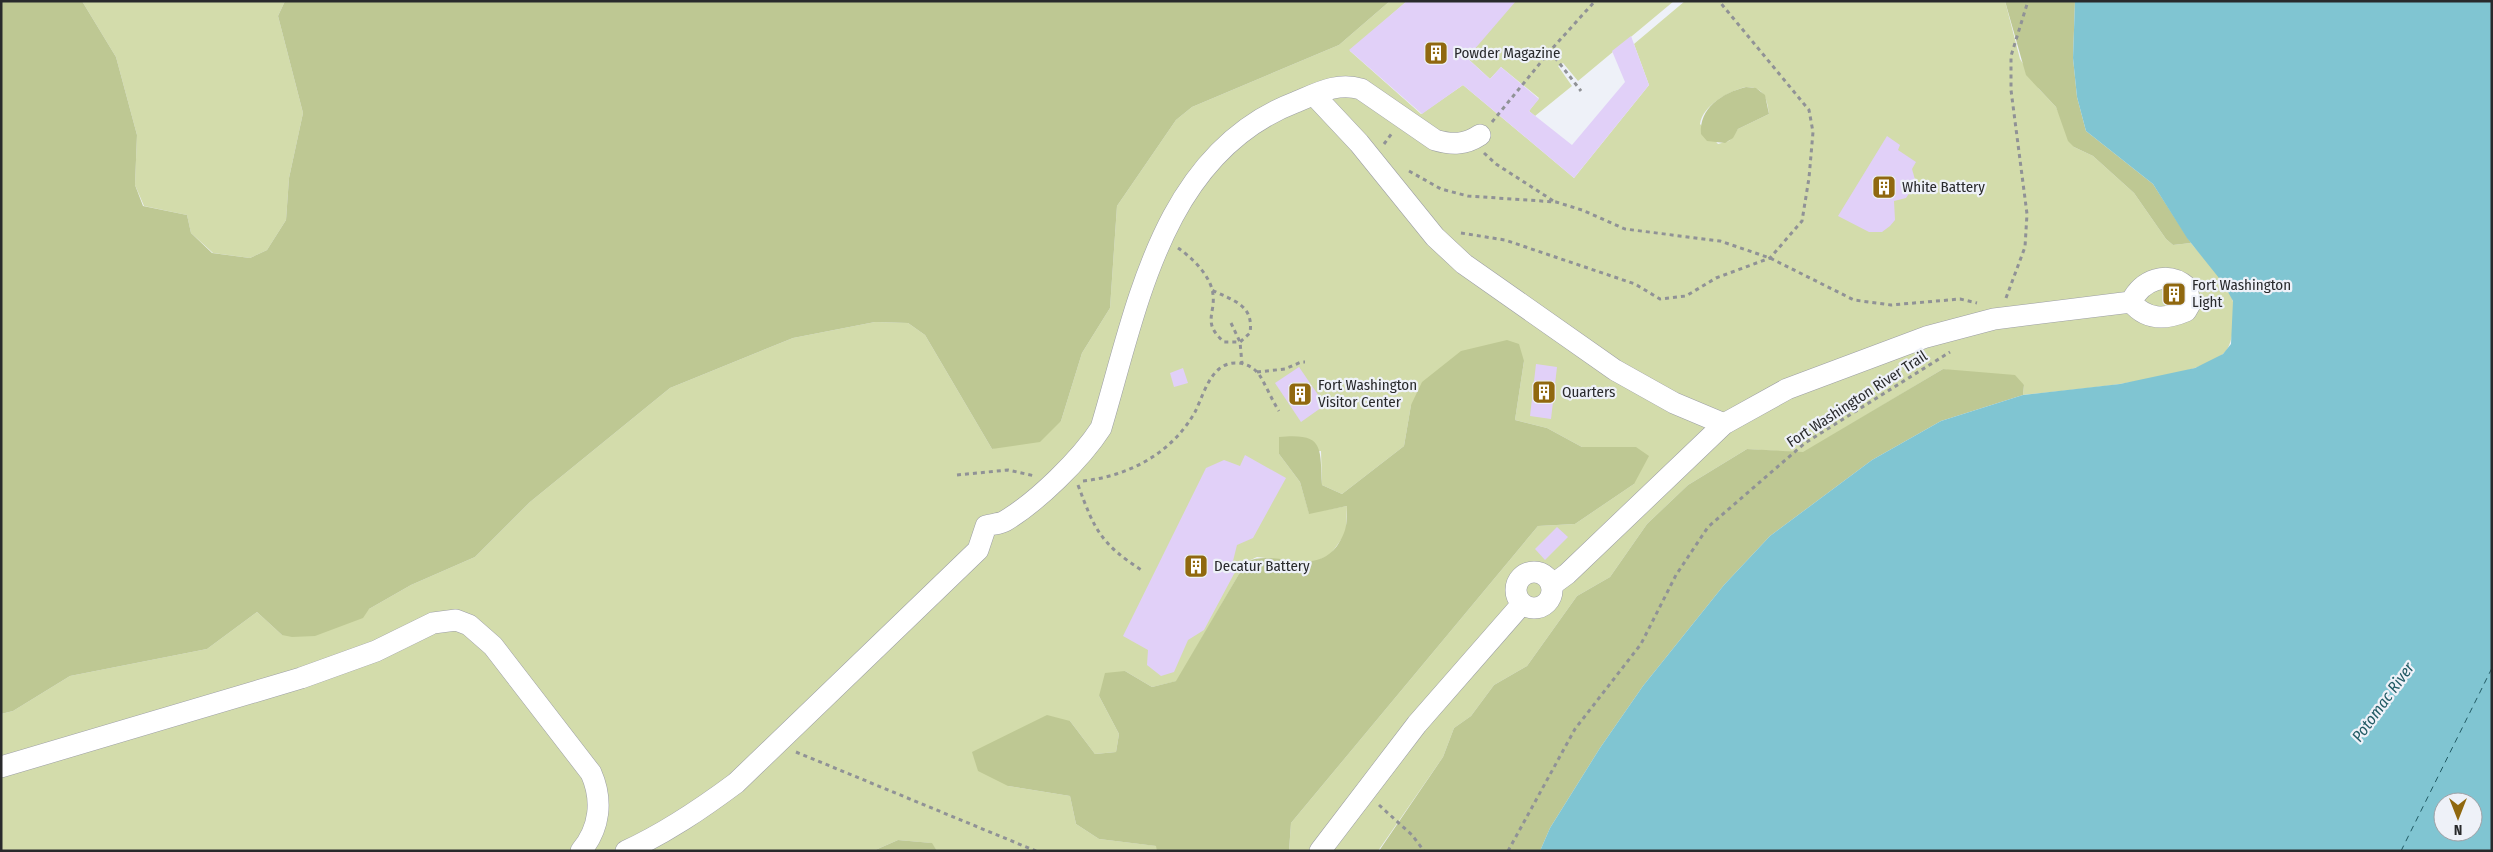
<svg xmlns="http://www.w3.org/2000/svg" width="2493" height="852" font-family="'Fira Sans Condensed',sans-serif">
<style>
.green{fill:#d3dcab;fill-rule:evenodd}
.forest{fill:#bec893}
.water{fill:#80c5d2;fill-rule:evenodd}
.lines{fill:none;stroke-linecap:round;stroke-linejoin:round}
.ferry{stroke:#225b65;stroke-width:1;stroke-dasharray:6 5;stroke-linecap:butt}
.building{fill:#e1d0f8}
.minor-casing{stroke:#9c9ea5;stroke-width:22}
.path{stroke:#909296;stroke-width:3;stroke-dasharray:4 4;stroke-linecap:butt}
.minor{stroke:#fff;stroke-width:21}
.labels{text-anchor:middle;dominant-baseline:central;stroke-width:4.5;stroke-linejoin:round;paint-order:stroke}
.poi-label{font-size:15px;fill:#292a2c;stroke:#eef1f8;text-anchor:start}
.street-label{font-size:15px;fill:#292a2c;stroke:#eef1f8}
.water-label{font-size:16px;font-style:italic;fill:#225b65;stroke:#eef1f8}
</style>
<rect width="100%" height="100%" fill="#eef1f8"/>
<g class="green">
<path d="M82 1H285L278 16 303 113 289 178 286 220 267 250 250 258 213 253 191 233 187 215 144 206 135 185 137 135 116 57Z"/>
<path d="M1390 1H1407L1350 51 1421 114 1463 85 1574 178 1649 85 1634 44 1685 1H2005L2020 59 2039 89 2056 107 2074 147 2093 156 2134 193 2166 239 2173 245 2191 243C2203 258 2230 284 2233 302 2235 316 2234 344 2224 353 2194 381 2066 390 2023 395L2024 385 1943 369 1803 453 1747 449 1688 485 1647 524 1610 577 1577 596 1527 666 1494 685 1471 716 1454 728 1443 757 1378 851H1289L1291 823 1538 526 1575 524 1634 484 1636 447H1582L1547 428 1515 420 1524 361 1411 405 1404 446 1342 494 1322 485 1321 451 1279 454 1300 482 1309 513 1347 506 1346 533 1330 555 1312 563 1257 557 1246 562 1177 681 1152 687 1125 671 1099 696 1119 734 1116 752 1095 754 1070 721 1008 786 1070 796 1076 824 1099 839 1157 846V851H937L931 843 898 840 873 851H1V714L13 711 70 676 207 649 257 612 282 635 369 609 411 585 475 557 530 502 670 388 793 338 875 322 908 323 925 335 992 449 1061 421 1082 353 1110 308 1117 206 1176 120 1192 107 1339 45ZM1746 87C1764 87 1767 98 1769 114L1738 129 1729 141 1718 144 1700 124C1703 105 1729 91 1746 87Z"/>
<path d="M1453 1H1674L1578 81 1563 63 1558 66 1572 86 1535 116 1529 111 1539 98 1501 67 1490 79 1464 55Z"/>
</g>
<g class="forest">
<path d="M1 1H82L116 57 137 135 135 185 143 206 187 215 191 233 212 253 250 258 267 250 286 220 289 178 303 113 278 16 285 1H1390L1339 45 1192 107 1176 120 1117 206 1110 308 1082 353 1061 421 1040 442 992 449 925 335 908 323 875 322 793 338 670 388 530 502 475 557 411 585 369 609 363 618 315 636 292 637 282 635 257 612 207 649 70 676 13 711 1 714Z"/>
<path d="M2005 1H2075L2073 58 2077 97 2086 131 2153 184 2191 243 2173 245 2166 239 2134 193 2093 156 2074 147 2068 141 2056 107 2026 75Z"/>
<path d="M1746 87 1756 88 1765 95 1769 114 1738 129 1733 138 1725 143 1707 141 1701 134C1699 108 1722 93 1746 87Z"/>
<path d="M1507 340 1519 344 1524 361 1515 420 1547 428 1582 447H1636L1649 456 1634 484 1575 524 1538 526 1291 823 1289 851H1157L1156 846 1099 839 1076 824 1070 796 1008 786 978 771 972 752 1047 715 1070 721 1095 754 1116 752 1119 734 1099 696 1105 673 1125 671 1152 687 1176 681 1246 562C1276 548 1313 578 1337 546 1347 531 1347 524 1347 506L1309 514 1300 482 1279 454V437C1324 433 1320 446 1322 485L1342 494 1404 446 1411 405 1422 382 1461 351Z"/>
<path d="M1943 369 2015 375 2024 385 2023 395 1941 421 1872 460 1770 536 1724 585 1643 686 1600 748 1550 828 1540 851H1379L1443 757 1454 728 1471 716 1494 685 1527 666 1577 596 1610 577 1647 524 1688 485 1747 449 1803 452Z"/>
<path d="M898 840 932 843 937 851H873Z"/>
</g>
<path class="water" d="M2075 1H2492V851H1540L1550 828 1600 748 1643 686 1724 585 1770 536 1872 460 1941 421 2023 395 2120 384 2195 368 2223 354 2231 344 2233 301 2223 283 2187 238 2153 184 2086 131 2077 97 2073 58ZM2443 802H2473V832H2443Z"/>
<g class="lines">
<path class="ferry" d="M2401 851 2492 668"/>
</g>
<g class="building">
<path d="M1407 1H1516L1467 58 1490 79 1501 67 1539 99 1529 111 1572 145 1625 82 1612 51 1631 36 1649 85 1574 178 1463 85 1422 114 1349 50Z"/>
<path d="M1887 136 1900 145 1898 150 1916 162 1912 169 1916 183 1906 198 1894 201 1895 220 1890 226 1882 232H1869L1838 216Z"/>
<path d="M1536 364 1557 367 1551 419 1530 416Z"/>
<path d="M1299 367 1325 405 1301 422 1275 383Z"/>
<path d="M1183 368 1188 383 1174 387 1170 373Z"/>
<path d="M1245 455 1286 478 1253 538 1237 545 1233 561 1235 572 1204 630 1188 640 1174 672 1161 676 1147 665 1148 650 1123 636 1206 468 1224 460 1240 466Z"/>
<path d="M1557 527 1568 537 1545 560 1535 549Z"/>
</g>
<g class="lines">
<g class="minor-casing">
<g id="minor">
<path d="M1314 95 1359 143 1435 237 1464 264 1615 370 1674 403 1724 424"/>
<circle cx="1534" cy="590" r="18"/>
<path d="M1552 585 1567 574 1724 424 1787 389 1926 337 1994 319 2131 302C2146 320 2165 320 2186 311L2190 304 2187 287C2167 270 2142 280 2131 302"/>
<path d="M1 767 301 678 376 651 433 623 456 620 469 625 493 646 591 773C603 800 600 828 581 851"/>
<path d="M626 851C666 833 701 809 736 783L978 550 986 526C992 524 1000 524 1005 521 1037 502 1081 459 1101 428 1137 308 1162 153 1296 102 1318 93 1337 82 1361 89L1435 140C1452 145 1465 145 1480 135"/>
<path d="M1320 851 1417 724 1522 604"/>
</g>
</g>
<g class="path">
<path d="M1550 51 1581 91"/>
<path d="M1492 122 1550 51 1595 1"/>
<path d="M1384 144 1392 133"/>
<path d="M1484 153 1496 164 1555 202"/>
<path d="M1409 171 1441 189 1468 196 1556 202 1582 210 1625 229 1720 241 1770 258 1854 300 1891 305 1960 299 1977 303"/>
<path d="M1461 233 1505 240 1635 284 1660 299 1686 296 1716 278 1770 258 1802 221 1809 178 1813 132 1809 110 1719 1"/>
<path d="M1178 248C1191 257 1207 272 1212 289 1218 313 1200 321 1224 342H1240L1250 333C1254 305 1234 301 1212 290"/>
<path d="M2006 298 2025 247 2027 214 2011 90V56L2028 1"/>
<path d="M1231 323 1240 342 1242 364"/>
<path d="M1257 372 1285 369 1301 362H1305"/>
<path d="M957 475 1008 470 1035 476"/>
<path d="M1083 481C1129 476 1172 453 1195 412 1202 398 1207 379 1219 369 1229 360 1247 361 1257 372 1263 378 1272 401 1279 411"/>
<path d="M1078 485C1095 531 1101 544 1143 571"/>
<path d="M796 752 1036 851"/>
<path d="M1379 805 1412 835 1424 851"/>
<path d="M1508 851 1575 729 1641 644 1676 575 1708 527 1805 443 1950 352"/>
</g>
<use href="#minor" class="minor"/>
</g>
<defs>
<g id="building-square" transform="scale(1.25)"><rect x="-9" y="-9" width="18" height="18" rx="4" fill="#90680f" stroke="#eef1f8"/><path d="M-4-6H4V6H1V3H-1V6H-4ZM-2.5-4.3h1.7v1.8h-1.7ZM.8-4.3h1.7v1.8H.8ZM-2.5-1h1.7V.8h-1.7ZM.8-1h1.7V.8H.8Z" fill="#fff"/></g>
</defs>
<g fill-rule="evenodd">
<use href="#building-square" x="1436" y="53"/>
<use href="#building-square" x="1884" y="187"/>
<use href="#building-square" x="2174" y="294"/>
<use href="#building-square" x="1544" y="392"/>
<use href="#building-square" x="1300" y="394"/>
<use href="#building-square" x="1196" y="566"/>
</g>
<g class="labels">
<g class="poi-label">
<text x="1454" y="53">Powder Magazine</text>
<text x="1902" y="187">White Battery</text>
<text x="2192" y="285">Fort Washington<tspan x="2192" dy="17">Light</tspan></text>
<text x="1318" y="385">Fort Washington<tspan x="1318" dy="17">Visitor Center</tspan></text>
<text x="1562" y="392">Quarters</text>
<text x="1214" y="566">Decatur Battery</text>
</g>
<g class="street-label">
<text transform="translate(1857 399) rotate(-33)">Fort Washington River Trail</text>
</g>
<g class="water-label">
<text transform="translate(2383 702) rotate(-54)">Potomac River</text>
</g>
</g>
<rect width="2493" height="852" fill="none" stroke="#292a2c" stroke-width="5"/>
<g transform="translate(2458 817) rotate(180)"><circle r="24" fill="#eef1f8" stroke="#9fa1a6"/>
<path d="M0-4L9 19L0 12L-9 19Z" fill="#90680f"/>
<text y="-8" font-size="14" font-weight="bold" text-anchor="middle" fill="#292a2c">N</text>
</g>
</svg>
